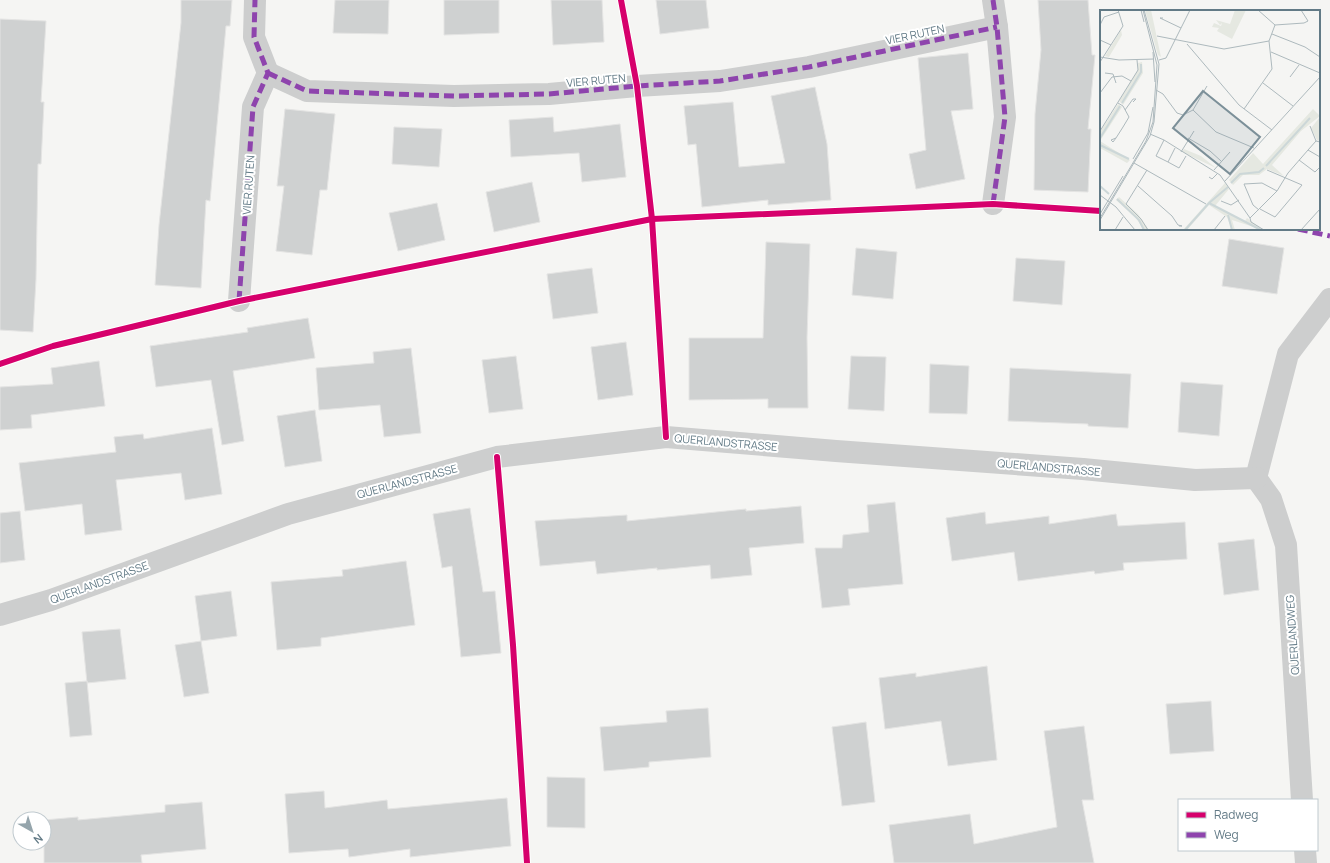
<svg xmlns="http://www.w3.org/2000/svg" width="1330" height="863" font-family="Manrope,sans-serif">
<style>
.building{fill:#cfd1d1;stroke:#e4e4e3}
.lines{fill:none;stroke-linecap:round;stroke-linejoin:round}
.minor{stroke:#cdcece;stroke-width:22}
.quiet{stroke:#8e44ad;stroke-width:5;stroke-dasharray:10 5;stroke-linecap:butt}
.cycleway-casing{stroke:#fff;stroke-width:8}
.cycleway{stroke:#d6006c;stroke-width:6}
.labels{text-anchor:middle;dominant-baseline:central;stroke-width:4;stroke-linejoin:round;paint-order:stroke}
.street-label{font-size:11px;fill:#627a86;stroke:#fff}
.inset-river{fill:none;stroke:#ccd7d8;stroke-width:2}
.inset-road{fill:none;stroke:#adb9bd;stroke-width:1}
.view{fill:#7c9099;fill-opacity:0.15;stroke:#7c9099;stroke-width:2}
.inset-edge{fill:none;stroke:#627a86;stroke-width:2}
</style>
<rect width="100%" height="100%" fill="#f5f5f3"/>
<g class="building">
<path d="M181 0H232L230 26H226L210 201 206 200 201 288 155 285 159 225 181 23Z"/>
<path d="M335 0H389L388 34 333 33Z"/>
<path d="M444 0H499V33L444 35Z"/>
<path d="M551 0H602L604 42 553 45Z"/>
<path d="M656 0H706L709 28 660 34Z"/>
<path d="M1038 0H1088L1092 55H1095L1088 129H1091L1088 192 1034 190 1035 114 1041 50Z"/>
<path d="M0 19 46 21 41 102H44L41 164H38L36 279 33 332 0 330Z"/>
<path d="M968 53 973 109 951 111 965 179 916 189 909 154 926 150 918 58Z"/>
<path d="M815 87 827 144 831 200 768 205V200L702 207 696 144 688 145 684 106 733 102 739 167 785 163 771 96Z"/>
<path d="M285 109 335 114 327 190H320L312 255 276 251 284 186H277Z"/>
<path d="M553 117 554 132 620 124 626 177 582 182 579 153 511 157 509 120Z"/>
<path d="M394 127 442 129 439 167 392 164Z"/>
<path d="M532 182 540 222 494 232 486 192Z"/>
<path d="M437 203 445 240 398 251 389 213Z"/>
<path d="M1229 239 1284 248 1277 294 1222 286Z"/>
<path d="M766 242 810 244 807 338 808 408H768V399L689 400V338H763Z"/>
<path d="M856 248 897 252 893 299 852 295Z"/>
<path d="M1016 258 1065 261 1062 305 1013 301Z"/>
<path d="M592 268 598 313 553 319 547 274Z"/>
<path d="M308 318 315 358 233 371 244 441 222 445 211 380 156 387 150 346 248 332 247 328Z"/>
<path d="M626 342 633 395 598 400 591 347Z"/>
<path d="M411 348 421 433 384 437 380 405 319 410 316 368 374 363 373 352Z"/>
<path d="M516 356 523 409 489 413 482 360Z"/>
<path d="M851 356 886 357 884 411 848 409Z"/>
<path d="M99 361 105 406 31 415 32 428 0 430V387L53 384 51 368Z"/>
<path d="M930 364 969 366 967 414 929 413Z"/>
<path d="M1010 368 1131 374 1128 428 1088 426V424L1008 421Z"/>
<path d="M1181 382 1223 385 1219 436 1178 432Z"/>
<path d="M315 410 322 461 285 467 277 416Z"/>
<path d="M212 428 222 494 185 500 181 473 116 480 122 530 85 535 82 504 25 511 19 463 116 452 114 437 143 434 144 439Z"/>
<path d="M895 502 903 584 848 589 850 605 822 608 815 548H842L843 535 869 532 867 505Z"/>
<path d="M801 506 804 543 749 548 752 575 711 579 710 565 657 570V568L597 574 595 561 540 566 535 521 627 515V521L746 509V511Z"/>
<path d="M470 508 483 592 495 591 501 653 461 657 452 566 442 568 433 514Z"/>
<path d="M20 511 25 560 0 563V513Z"/>
<path d="M985 512 986 524 1049 516V524L1116 514 1118 526 1185 522 1187 559 1123 563 1124 570 1095 574 1094 571 1018 581 1014 552 952 561 946 518Z"/>
<path d="M1254 539 1259 590 1224 595 1218 543Z"/>
<path d="M406 561 415 625 321 638V646L277 650 271 582 343 576 342 570Z"/>
<path d="M231 591 237 636 201 641 195 596Z"/>
<path d="M120 629 126 679 87 683 82 632Z"/>
<path d="M201 641 209 693 184 697 175 645Z"/>
<path d="M987 666 997 760 948 766 941 721 885 729 879 678 916 673V677Z"/>
<path d="M87 681 92 735 70 737 65 683Z"/>
<path d="M1211 701 1214 751 1170 754 1166 704Z"/>
<path d="M708 708 711 757 649 762V767L604 771 600 727 667 722 666 711Z"/>
<path d="M866 722 875 802 842 806 832 727Z"/>
<path d="M1084 726 1094 800H1082L1094 863H894L889 825 970 814 974 844 1057 827 1044 731Z"/>
<path d="M547 777 585 778V828L547 827Z"/>
<path d="M324 791 325 808 387 800 388 809 507 798 511 846 410 857V849L349 857 348 849 289 853 285 794Z"/>
<path d="M202 802 206 849 141 855 142 863H44V820L78 817V820L165 812V805Z"/>
</g>
<g class="lines">
<g class="minor">
<path d="M993 0 997 27 1005 117 993 204"/>
<path d="M268 73 307 91 454 96 549 94 637 86 720 81 809 67 997 27"/>
<path d="M239 301 253 107 268 73 254 37 255 0"/>
<path d="M1256 478 1271 499 1286 545 1302 800"/>
<path d="M1256 478 1288 354 1330 299"/>
<path d="M0 615 51 600 288 514 497 457 666 437 836 451 1083 469 1195 480 1256 478"/>
<path d="M1305 850 1306 863"/>
</g>
<g class="quiet">
<path d="M993 0 997 27 1005 117 993 204"/>
<path d="M268 73 307 91 454 96 549 94 637 86 720 81 809 67 997 27"/>
<path d="M1298 229 1330 236"/>
<path d="M239 301 253 107 268 73 254 37 255 0"/>
</g>
<g class="cycleway-casing">
<g id="cycleway">
<path d="M621 0 637 86 652 219 666 437"/>
<path d="M0 364 53 346 239 301 652 219 993 204 1101 211"/>
<path d="M497 457 513 645 527 863"/>
</g>
</g>
<use href="#cycleway" class="cycleway"/>
</g>
<g class="labels">
<g class="street-label">
<text transform="translate(915 34) rotate(-12)">VIER RUTEN</text>
<text transform="translate(596 80) rotate(-5)">VIER RUTEN</text>
<text transform="translate(248 185) rotate(-86)">VIER RUTEN</text>
<text transform="translate(726 442) rotate(5)">QUERLANDSTRASSE</text>
<text transform="translate(1049 467) rotate(5)">QUERLANDSTRASSE</text>
<text transform="translate(407 481) rotate(-15)">QUERLANDSTRASSE</text>
<text transform="translate(99 582) rotate(-20)">QUERLANDSTRASSE</text>
<text transform="translate(1292 635) rotate(-94)">QUERLANDWEG</text>
</g>
</g>
<g transform="translate(1100 10)">
<rect width="220" height="220" fill="#f5f5f3"/>
<path d="M45 0H51L61 47 58 45ZM135 0H146L132 29 117 21 119 18 112 17 114 13 121 16 122 13 120 15 116 10 130 14ZM21 20 22 25 9 47 5 46ZM42 52 43 63 23 95 19 91 38 60V53ZM18 94 22 97 0 131 30 150 27 153 0 138V122ZM213 99 220 106 201 121 172 155 184 166 167 159 159 165H143L133 175 129 170 153 143 163 154ZM220 107V131L217 130 211 118ZM84 139 101 146 116 158 82 142ZM125 173 129 179 115 196 145 211 147 208 163 220 132 210 135 220H132L127 207 109 195 87 220H83ZM19 187 38 204 49 220H44L36 208 16 190Z" fill="#e5e8e1"/>
<path class="inset-river" d="M22 93 41 62V54M0 128 20 96M0 135 29 149M166 156 210 108M131 173 140 164 159 162 164 158M0 176 9 184M17 189 39 210 44 220M109 193 161 220M128 205 132 220M85 220 109 193 128 177"/>
<path class="inset-road" d="M41 0 44 12M158 0 175 15 169 31M63 8H60L81 18M0 15 4 7 19 2M175 15 204 13 208 11 201 0M172 24 205 37 220 47M57 26 124 39 169 31M0 30 11 35M87 34 139 95 172 120M53 42 55 72M171 42 220 63M0 47 19 50 54 49M59 50 66 48 90 0M0 52 23 16 18 0M5 63 13 64 16 73M190 67 199 55M163 73 193 96M56 80 63 84 77 103 83 105 93 100M0 83 12 67 22 66 31 71M144 99 172 59 169 31M25 100 33 89H36L33 92M93 100 116 122 154 138M93 100 107 76M210 116 216 131M0 121 38 60 37 50M50 124 64 130 120 165 150 208 177 181 188 163 208 140 216 131 220 132M16 128 11 130 13 132 16 128 23 117 29 107 23 96 18 93M88 128 110 141 121 151M64 130 56 146 68 152 75 138M208 140 220 147M81 142 94 121M33 149 48 123 53 97M199 150 215 162 220 157M68 152 79 158 86 146M34 153 106 194M47 160 26 194 41 209 48 220M114 160 130 142M109 167 112 169 118 163M125 171 220 67M38 176 72 206 78 215 82 216H79M0 185 16 197 35 220M121 191 131 195 139 190M160 199 175 207 202 175 167 160M159 200 153 195 144 174 162 173 177 181M0 204 23 166M0 208 46 131 53 112 57 55 43 0M150 208 151 212 164 220M0 210 50 126 54 112 59 54 44 0M15 220 23 207M114 220 125 206M201 220 220 199"/>
<path class="view" d="M103 81 160 127 130 164 73 118Z"/>
<rect width="220" height="220" class="inset-edge"/>
</g>
<rect x="1178" y="799" width="140" height="52" fill="#ffffff" stroke="#c0cacf"/>
<rect x="1186" y="812" width="20" height="6" fill="#d6006c" stroke="#c0cacf"/>
<text x="1214" y="819" font-size="12" fill="#627a86">Radweg</text>
<rect x="1186" y="832" width="20" height="6" fill="#8e44ad" stroke="#c0cacf"/>
<text x="1214" y="839" font-size="12" fill="#627a86">Weg</text>
<g transform="translate(32 831) rotate(141)"><circle r="19" fill="#ffffff" stroke="#c0cacf"/>
<path d="M0-3L7 15L0 10L-7 15Z" fill="#95a5ac"/>
<text y="-6" font-size="11" font-weight="bold" text-anchor="middle" fill="#627a86">N</text>
</g>
</svg>
